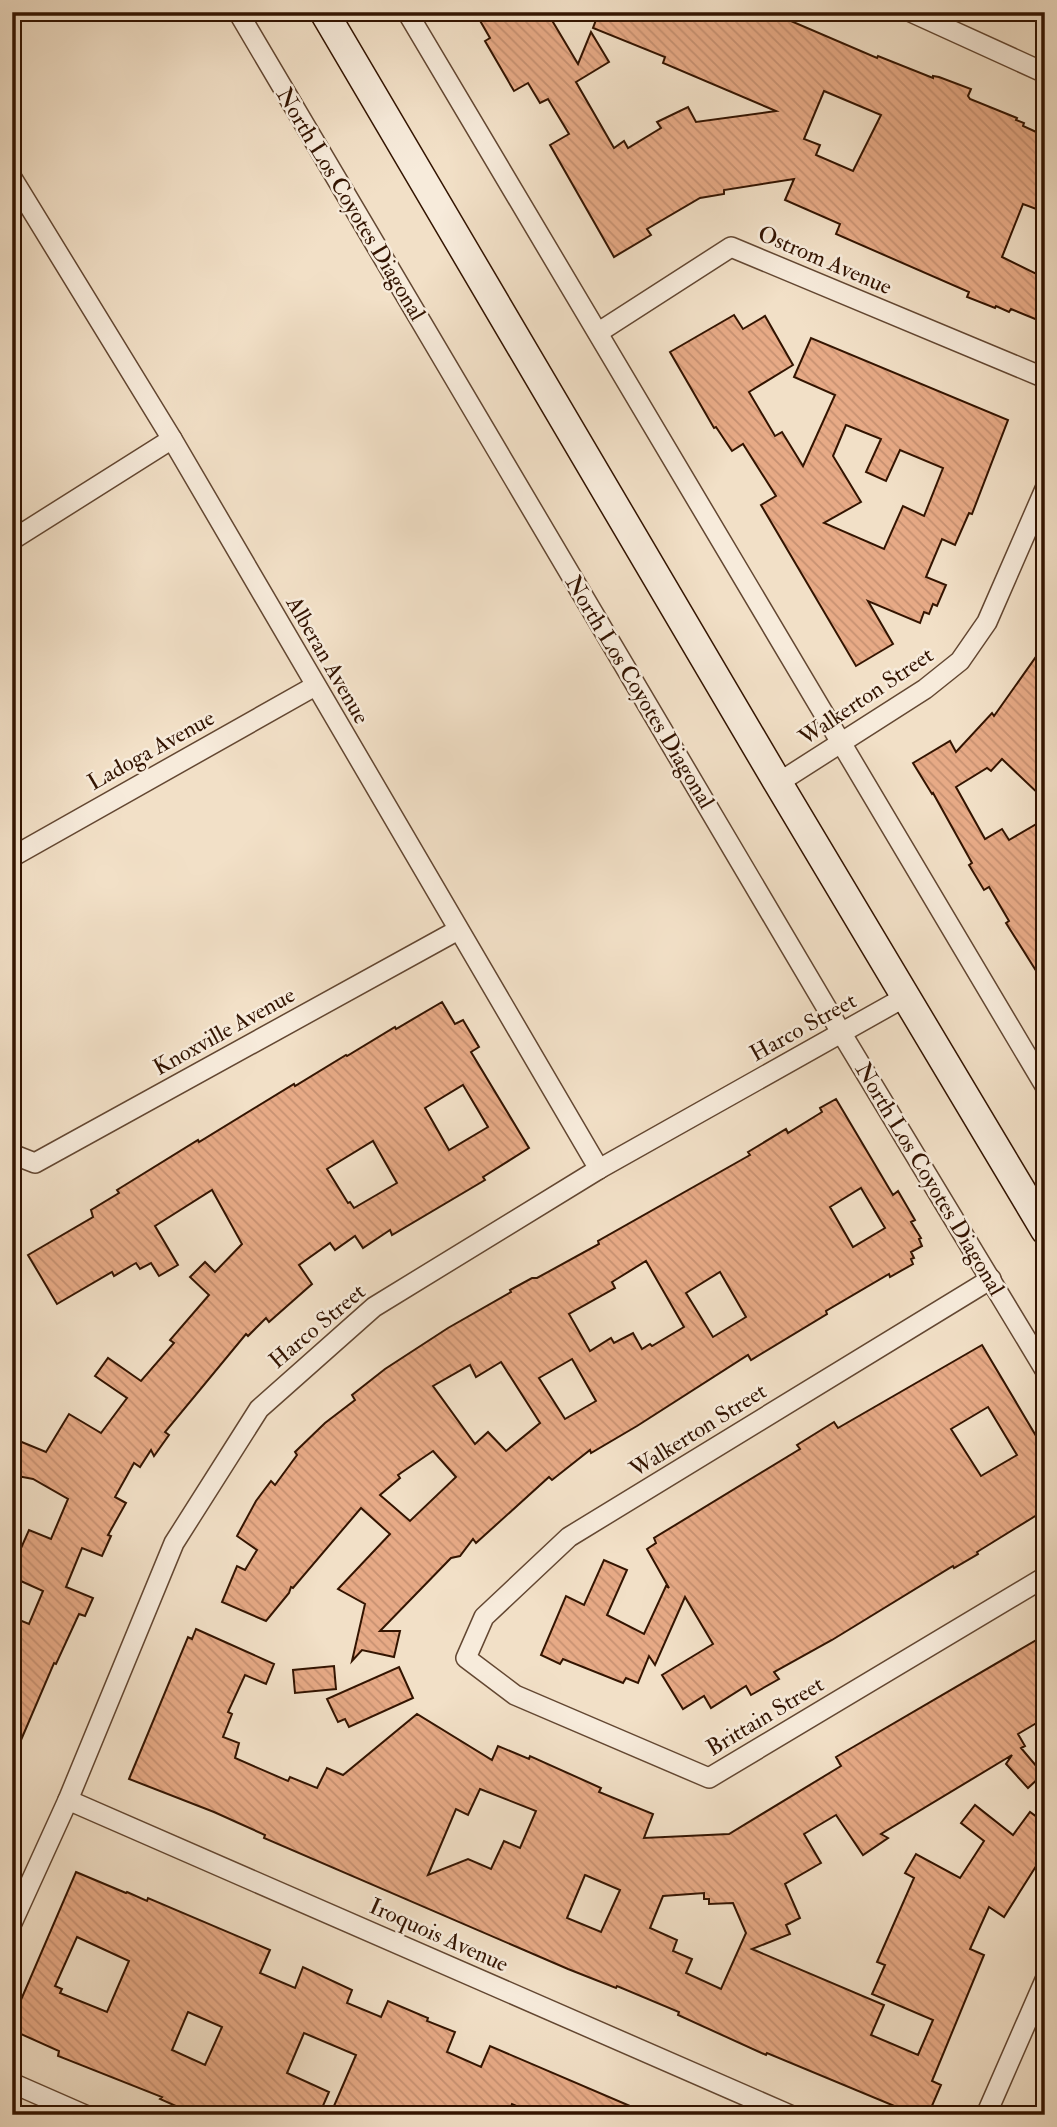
<svg xmlns="http://www.w3.org/2000/svg" width="1057" height="2127" font-family="'IM FELL Double Pica',serif">
<style>
.building{fill:url(#building-back-hatch);stroke:#331401;stroke-width:2;fill-rule:evenodd}
.lines{fill:none;stroke-linecap:round;stroke-linejoin:round}
.street-casing{stroke:#634732;stroke-width:22}
.secondary-casing{stroke:#331401;stroke-width:31}
.street{stroke:#f7ebdb;stroke-width:19}
.secondary{stroke:#f7ebdb;stroke-width:28}
.labels{text-anchor:middle;dominant-baseline:central;stroke-width:5;stroke-linejoin:round;paint-order:stroke}
.street-label{font-size:23px;fill:#331401;stroke:#f7ebdb}
</style>
<defs>
<pattern id="building-back-hatch" width="6" height="6" patternUnits="userSpaceOnUse" patternTransform="scale(1.75)"><rect width="6" height="6" fill="#e7aa86"/><path d="M-1 5l2 2M0 0l6 6M5-1l2 2" fill="none" stroke="#c79172"/></pattern>
</defs>
<rect width="100%" height="100%" fill="#f2e0c7"/>
<filter id="stains"><feTurbulence type="fractalNoise" baseFrequency=".00286" numOctaves="4"/><feColorMatrix values="0 0 0 0 .2 0 0 0 0 .09 0 0 0 0 .02 0 0 0 .5 -.17"/></filter>
<radialGradient id="worn" r=".72"><stop offset=".6" stop-color="#630" stop-opacity="0"/><stop offset="1" stop-color="#630" stop-opacity=".3"/></radialGradient>
<g class="building">
<path d="M475 12H547L578 64 591 32 609 62 576 82 614 148 624 141 628 148 661 128 657 122 688 107 696 122 776 111 663 63 665 57 593 28 599 12H770L877 58 878 56 933 78V76L939 77 971 89 968 96 970 99 1017 118 1016 120 1024 123 1023 126 1045 136V196L1039 210 1023 204 1002 257 1045 278V323L1011 309 1009 312 996 306 995 308 967 297 969 292 836 234 840 224 785 200 794 179 724 190V194L700 198 647 229 651 235 614 257 550 145 569 134 548 99 540 103 528 83 514 91 485 41 490 38ZM824 91 881 115 853 171 816 155 820 145 804 139Z"/>
<path d="M734 315 743 329 765 316 793 365 749 392 775 436 782 432 803 466 835 395 794 377 811 338 1008 420 972 514 969 513 955 545 942 539 926 577 946 585 937 606 933 604 929 614 924 612 920 623 868 601 893 644 856 666 761 505 776 496 743 444 732 451 716 427 714 428 670 352ZM846 425 881 439 866 472 886 481 900 450 943 468 924 516 903 506 884 549 824 523 861 502 833 456Z"/>
<path d="M1045 644V800L1002 759 991 771 987 768 956 787 985 839 1002 829 1009 840 1045 819V985L1006 923 1009 921 989 887 984 890 969 865 972 863 933 793 932 794 913 763 950 741 956 752 992 713 994 716Z"/>
<path d="M442 1002 455 1024 463 1020 479 1047 471 1052 529 1148 483 1177 485 1180 392 1235 390 1230 363 1248 355 1236 335 1250 330 1243 299 1265 312 1284 269 1322 266 1318 248 1336 246 1334 165 1432 169 1435 154 1456 151 1450 140 1467 134 1463 115 1497 126 1503 108 1535 111 1536 102 1556 82 1548 66 1587 93 1598 85 1616 79 1614 56 1664 54 1663 12 1761V1617L29 1624 43 1591 12 1577V1552L18 1555 29 1530 51 1539 68 1499 33 1479 12 1475V1438L46 1452 69 1414 101 1433 127 1398 95 1376 108 1358 141 1381 174 1343 170 1340 209 1295 190 1277 205 1262 215 1272 242 1244 212 1190 155 1226 178 1265 159 1276 151 1263 140 1269 136 1263 114 1276 112 1272 57 1304 28 1255 93 1217 91 1210 119 1193 117 1190 198 1140 199 1142 294 1084 295 1086 346 1055 347 1056 395 1027 396 1029ZM463 1085 488 1127 449 1150 425 1108ZM373 1141 397 1183 354 1208 350 1202 348 1203 327 1169Z"/>
<path d="M836 1099 893 1195 898 1191 915 1220 911 1222 921 1238 919 1239 922 1246 911 1252 914 1258 911 1259 913 1264 890 1277 889 1274 826 1311 827 1314 751 1360 748 1355 637 1426 591 1453 590 1450 552 1480 549 1477 476 1543 473 1539 460 1556 451 1558 380 1631H400L394 1657 362 1650 352 1661 365 1604 338 1589 390 1534 361 1508 293 1588 291 1587 289 1593 266 1621 222 1602 237 1566 245 1570 257 1550 237 1536 256 1501 271 1481 275 1485 297 1455 295 1452 325 1423 355 1400 352 1395 385 1369 448 1328 511 1292 510 1290 532 1278H537L599 1244 598 1241 750 1155 748 1152 786 1129 788 1133 822 1112 820 1108ZM861 1188 885 1228 853 1247 830 1207ZM646 1261 684 1327 652 1346 650 1344 642 1349 633 1333 614 1343 611 1338 590 1351 569 1314 615 1288 612 1282ZM720 1272 746 1317 713 1337 686 1293ZM572 1359 596 1401 565 1419 539 1378ZM501 1362 540 1423 506 1451 488 1432 475 1444 433 1386 470 1365 476 1377ZM433 1451 456 1477 410 1521 380 1495 400 1478 398 1475Z"/>
<path d="M982 1345 1045 1451V1510L977 1552 978 1554 954 1568 953 1566 832 1640 774 1672 779 1679 751 1695 746 1686 711 1708 704 1696 683 1709 662 1675 713 1644 685 1597 655 1665 649 1656 638 1683 626 1678 623 1683 563 1659 560 1664 541 1655 566 1596 584 1605 604 1560 627 1570 607 1615 644 1634 666 1586 669 1588 647 1549 656 1543 654 1538 800 1449 797 1445 834 1422 838 1428ZM988 1407 1017 1455 981 1476 951 1429Z"/>
<path d="M196 1629 274 1664 266 1684 245 1675 228 1712 232 1714 223 1737 239 1743 235 1758 288 1781 290 1777 317 1788 327 1768 343 1775 417 1714 492 1760 498 1746 529 1759 530 1756 601 1788 599 1792 653 1814 644 1838 729 1834 841 1766 836 1757 1045 1635V1718L1018 1734 1025 1746 1021 1748 1043 1774 1028 1788 1006 1764 1012 1755 881 1834 888 1838 863 1855 836 1815 804 1834 821 1863 785 1884 800 1918 786 1925 790 1934 752 1949 884 2005 871 2035 918 2055 933 2020 872 1994 885 1965 877 1962 914 1878 905 1873 916 1854 960 1878 984 1841 961 1823 975 1805 1013 1835 1030 1812 1045 1823V1852L1004 1917 989 1907 970 1949 984 1955 932 2081 941 2085 928 2115H916L767 2053 766 2055 678 2015 679 2012 617 1986 616 1988 568 1969 264 1838 265 1835 214 1812 129 1779 188 1637 192 1639ZM480 1789 536 1811 520 1848 504 1841 491 1869 468 1859 428 1875 456 1809 468 1815ZM585 1875 620 1890 601 1932 567 1918ZM704 1893V1899H709V1904L733 1903 746 1933 721 1989 686 1973 692 1959 673 1951 677 1940 650 1928 663 1896Z"/>
<path d="M334 1666 336 1689 295 1693 293 1670Z"/>
<path d="M399 1667 413 1698 349 1727 345 1719 338 1722 327 1699Z"/>
<path d="M76 1872 126 1893 127 1892 147 1901 148 1898 270 1950 260 1973 295 1988 303 1967 352 1990 347 2003 381 2017 388 2001 428 2018 427 2021 455 2032 447 2052 481 2067 490 2046 651 2115H538L512 2104 508 2115 353 2114 334 2106 356 2055 304 2033 287 2073 329 2092 319 2115H196L160 2099 162 2097 58 2056 59 2051 12 2030 17 2009ZM77 1937 129 1961 107 2012 60 1993 62 1989 55 1986ZM188 2012 222 2027 205 2065 172 2050Z"/>
</g>
<g class="lines">
<g class="street-casing">
<g id="street">
<path d="M238 12 842 1034 1045 1370"/>
<path d="M407 12C621 369 832 728 1045 1086"/>
<path d="M911 12 1045 73"/>
<path d="M12 178 172 439 599 1169"/>
<path d="M599 332 731 247 1045 378"/>
<path d="M12 540 172 439"/>
<path d="M778 783 925 689 960 661 987 622 1045 489"/>
<path d="M12 857 315 686"/>
<path d="M12 1154 35 1163 458 930"/>
<path d="M991 1279 569 1537 484 1617 466 1658 515 1695 709 1778 1045 1577"/>
<path d="M68 1800 790 2115"/>
<path d="M12 1923 68 1800 174 1543 259 1409 374 1307 599 1169 905 997"/>
<path d="M12 2083 85 2115"/>
<path d="M986 2115 1045 1980"/>
</g>
</g>
<g class="secondary-casing">
<path id="secondary" d="M324 12 778 783 1045 1230"/>
</g>
<use href="#street" class="street"/>
<use href="#secondary" class="secondary"/>
</g>
<g class="labels">
<g class="street-label">
<text transform="translate(351 204) rotate(59)">North Los Coyotes Diagonal</text>
<text transform="translate(825 260) rotate(23)">Ostrom Avenue</text>
<text transform="translate(328 660) rotate(60)">Alberan Avenue</text>
<text transform="translate(640 692) rotate(59)">North Los Coyotes Diagonal</text>
<text transform="translate(866 696) rotate(-34)">Walkerton Street</text>
<text transform="translate(151 750) rotate(-29)">Ladoga Avenue</text>
<text transform="translate(803 1027) rotate(-29)">Harco Street</text>
<text transform="translate(224 1031) rotate(-29)">Knoxville Avenue</text>
<text transform="translate(930 1179) rotate(59)">North Los Coyotes Diagonal</text>
<text transform="translate(317 1326) rotate(-40)">Harco Street</text>
<text transform="translate(698 1430) rotate(-32)">Walkerton Street</text>
<text transform="translate(765 1716) rotate(-31)">Brittain Street</text>
<text transform="translate(439 1935) rotate(24)">Iroquois Avenue</text>
</g>
</g>
<rect width="1057" height="2127" fill="none" stroke="#f2e0c7" stroke-width="42"/>
<rect x="14" y="14" width="1029" height="2099" fill="none" stroke="#331401" stroke-width="3.5"/>
<rect x="21" y="21" width="1015" height="2085" fill="none" stroke="#331401" stroke-width="2"/>
<rect width="100%" height="100%" filter="url(#stains)"/>
<rect width="100%" height="100%" fill="url(#worn)"/>
</svg>
